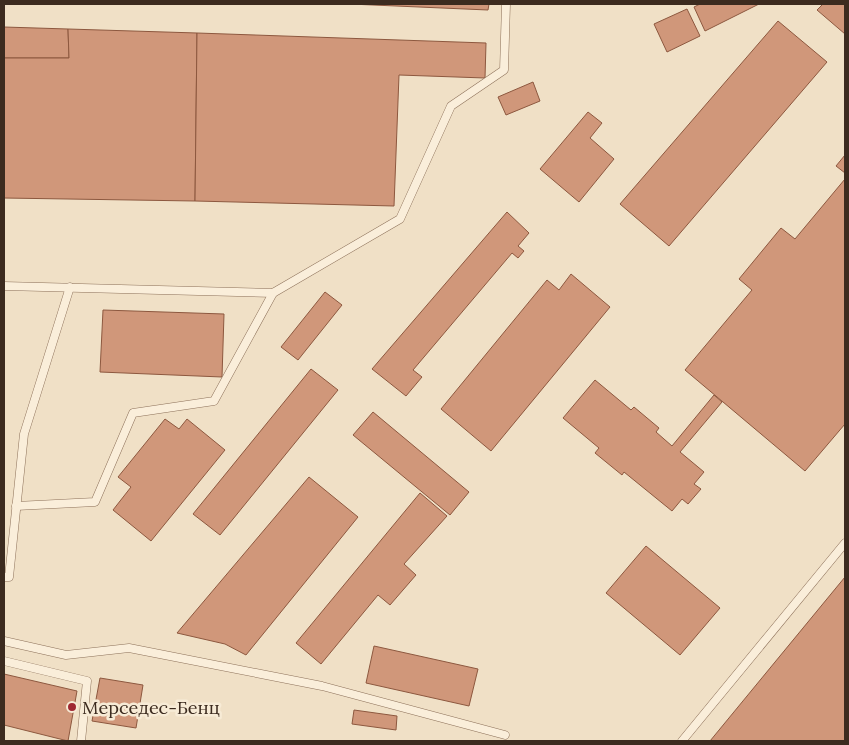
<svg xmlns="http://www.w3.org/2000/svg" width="849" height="745" font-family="Lora,serif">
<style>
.building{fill:#d0977a;stroke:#8d583f}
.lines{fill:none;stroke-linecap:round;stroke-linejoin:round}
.service-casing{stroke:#8d715a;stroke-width:9}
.service{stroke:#faeeda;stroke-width:8}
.poi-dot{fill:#9f2832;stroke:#f7ebd6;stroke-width:2}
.labels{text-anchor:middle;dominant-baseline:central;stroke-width:5;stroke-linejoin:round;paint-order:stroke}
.poi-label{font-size:18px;fill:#3c2b1f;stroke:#f7ebd6;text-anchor:start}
</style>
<rect width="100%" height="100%" fill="#f0e0c6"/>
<g class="building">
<path d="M350 4H489L488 10Z"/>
<path d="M700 4H759L705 31 694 7Z"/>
<path d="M823 4H845V34L817 10Z"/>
<path d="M687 9 700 36 667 52 654 24Z"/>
<path d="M778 21 827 62 669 246 620 204Z"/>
<path d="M4 27 68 29 69 58H4Z"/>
<path d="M68 29 197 33 195 201 4 198V58H69Z"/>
<path d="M197 33 486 43 485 78 399 75 394 206 195 201Z"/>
<path d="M533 82 540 101 506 115 498 97Z"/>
<path d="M588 112 602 123 590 138 614 159 579 202 540 169Z"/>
<path d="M845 155V173L836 166Z"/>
<path d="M845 179V424L805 471 685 370 752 290 739 279 781 228 795 239Z"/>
<path d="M507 212 529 233 518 246 524 251 518 258 512 253 413 370 422 377 406 396 372 369Z"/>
<path d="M571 274 610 307 491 451 441 409 547 280 559 290Z"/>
<path d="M325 292 342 305 298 360 281 347Z"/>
<path d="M103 310 224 314 222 377 100 372Z"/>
<path d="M311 369 338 390 220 535 193 514Z"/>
<path d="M595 380 631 410 634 407 659 428 656 432 672 446 714 395 722 402 680 452 704 472 694 484 701 489 688 504 682 499 672 511 624 472 622 475 595 453 599 448 563 418Z"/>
<path d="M373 412 469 492 450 515 353 435Z"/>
<path d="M165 419 179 429 187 419 225 450 151 541 113 510 131 487 118 477Z"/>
<path d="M309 477 358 517 246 655 225 644 177 633Z"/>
<path d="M420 493 447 516 404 564 416 575 390 605 378 595 321 664 296 643Z"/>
<path d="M646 546 720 608 680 655 606 593Z"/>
<path d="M845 577V741H710Z"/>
<path d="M374 646 478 669 469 706 366 683Z"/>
<path d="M4 674 77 691 68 741 4 725Z"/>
<path d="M100 678 143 685 136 728 92 721Z"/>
<path d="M354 710 397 716 396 730 352 724Z"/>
</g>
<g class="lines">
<g class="service-casing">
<g id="service">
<path d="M4 286 273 293 400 219 451 106 504 70 506 4"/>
<path d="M16 506 95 502 133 413 214 401 273 293"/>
<path d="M4 577H9L24 434 70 287"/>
<path d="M4 641 66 655 129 648 322 686 505 735"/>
<path d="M4 661 87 681 81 741"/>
<path d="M682 741 845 543"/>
</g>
</g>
<use href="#service" class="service"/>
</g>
<circle class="poi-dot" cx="72" cy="707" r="5"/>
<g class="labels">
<g class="poi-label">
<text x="82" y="707">Мерседес-Бенц</text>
</g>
</g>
<rect width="849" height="745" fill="none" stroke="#3c2b1f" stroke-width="10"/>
</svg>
